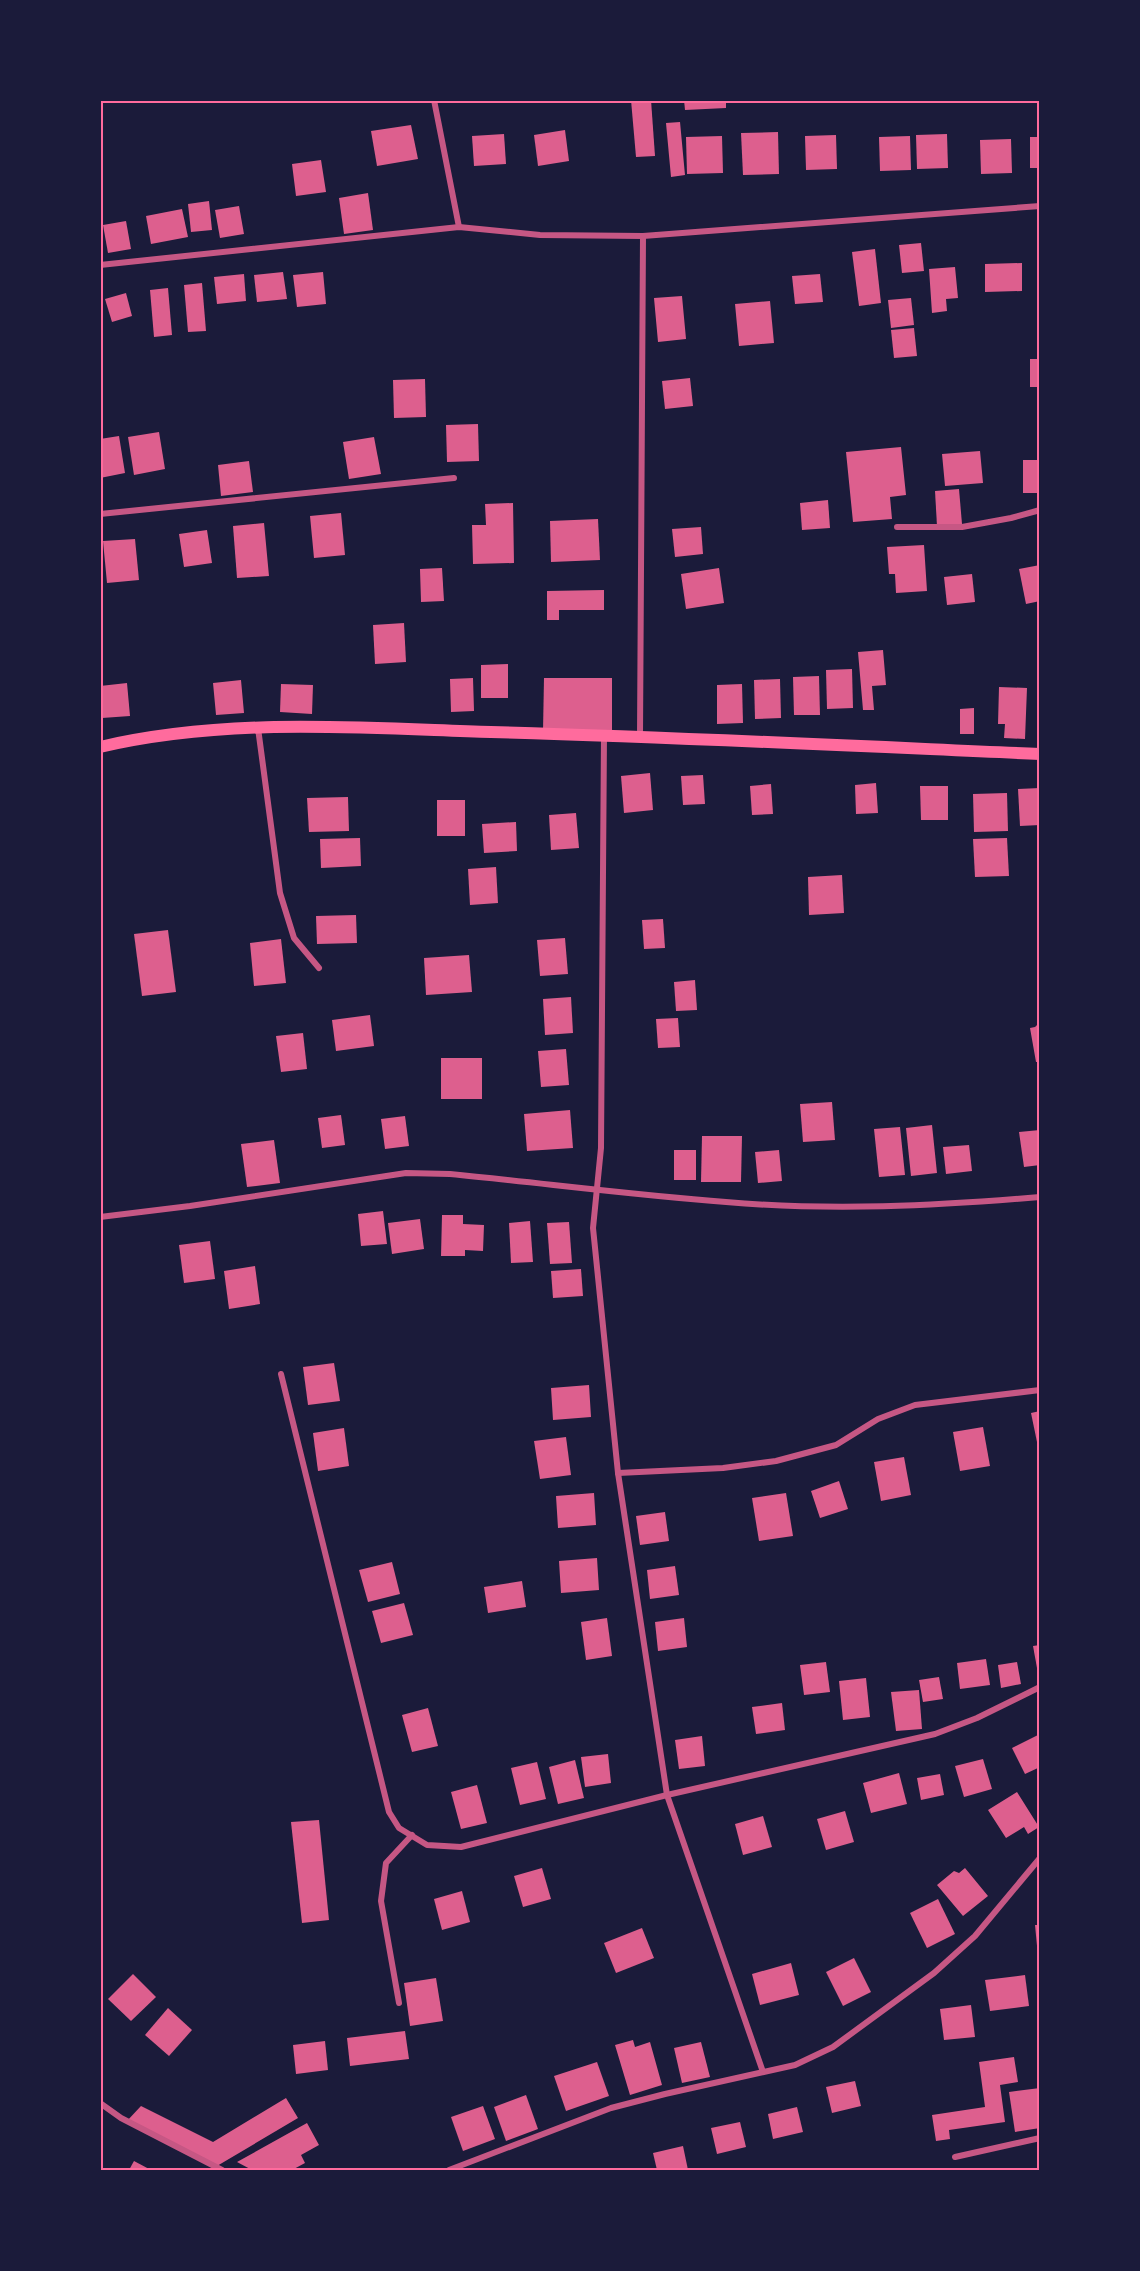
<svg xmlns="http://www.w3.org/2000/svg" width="1140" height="2271" font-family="'Nunito Sans',sans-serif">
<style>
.building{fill:#dd5f8e}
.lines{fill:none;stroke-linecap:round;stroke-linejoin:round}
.minor{stroke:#c65784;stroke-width:6}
.secondary{stroke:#ff6b9d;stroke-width:12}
.neatline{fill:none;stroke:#ff6b9d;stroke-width:2}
</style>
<rect width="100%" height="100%" fill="#1b1b3a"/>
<g class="building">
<path d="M631 100H651L655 156 636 157Z"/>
<path d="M684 100H726V108L685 110Z"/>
<path d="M680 122 685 175 671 177 666 123Z"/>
<path d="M411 125 418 159 377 166 371 131Z"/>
<path d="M565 130 569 161 538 166 534 135Z"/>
<path d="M778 132 779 174 743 175 741 133Z"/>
<path d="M504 134 506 164 474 166 472 136Z"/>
<path d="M947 134 948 168 917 169 916 135Z"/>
<path d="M836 135 837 169 806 170 805 136Z"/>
<path d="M722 136 723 173 687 174 686 137Z"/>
<path d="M910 136 911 170 880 171 879 137Z"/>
<rect x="1030" y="137" width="10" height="31"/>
<path d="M1011 139 1012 173 981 174 980 140Z"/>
<path d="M321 160 326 192 296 196 292 164Z"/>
<path d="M368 193 373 230 344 234 339 198Z"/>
<path d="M209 201 212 230 191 232 188 204Z"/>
<path d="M239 206 244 234 220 238 215 210Z"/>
<path d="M182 209 188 237 151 244 146 216Z"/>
<path d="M126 221 131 249 108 253 103 225Z"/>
<path d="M921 243 924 271 902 273 899 245Z"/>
<path d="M875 249 881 303 859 306 852 252Z"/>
<path d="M1022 263V291L985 292V264Z"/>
<path d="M955 267 958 298 946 299 947 311 932 313 929 269Z"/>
<path d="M283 272 287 299 257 302 254 275Z"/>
<path d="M323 272 326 304 297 307 293 275Z"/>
<path d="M244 274 246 301 217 304 214 277Z"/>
<path d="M820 274 823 302 795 304 792 276Z"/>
<path d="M202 283 206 331 188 332 184 285Z"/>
<path d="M168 288 172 335 154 337 150 290Z"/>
<path d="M126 293 132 316 112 322 105 299Z"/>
<path d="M682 296 686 339 658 342 654 298Z"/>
<path d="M911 298 914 325 891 328 888 300Z"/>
<path d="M770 301 774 343 739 346 735 304Z"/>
<path d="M914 328 917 356 894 358 891 330Z"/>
<rect x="1030" y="359" width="10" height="28"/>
<path d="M690 378 693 406 665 409 662 381Z"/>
<path d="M425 379 426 417 394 418 393 380Z"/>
<path d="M478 424 479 461 447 462 446 425Z"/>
<path d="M159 432 165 469 134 475 128 437Z"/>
<path d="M119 436 125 473 100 478V439Z"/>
<path d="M374 437 381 474 349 479 343 442Z"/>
<path d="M901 447 906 495 890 497 892 519 853 522 846 452Z"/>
<path d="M980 451 983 483 945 486 942 454Z"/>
<rect x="1023" y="460" width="17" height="33"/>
<path d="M249 461 253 492 221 496 218 465Z"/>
<path d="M959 489 962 524 937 526 935 491Z"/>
<path d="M828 500 830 528 802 530 800 503Z"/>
<path d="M513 503 514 563 473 564 472 525H486L485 504Z"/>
<path d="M341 513 345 555 314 558 310 516Z"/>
<path d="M598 519 600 560 551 562 550 521Z"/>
<path d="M264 523 269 576 237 578 233 526Z"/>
<path d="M701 527 703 554 675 557 672 529Z"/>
<path d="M207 530 212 563 184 567 179 534Z"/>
<path d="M135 539 139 580 107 583 103 541Z"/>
<path d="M924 545 927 591 896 593 895 574H889L887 547Z"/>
<path d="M1040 565V601L1026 604 1019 569Z"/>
<path d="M442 568 444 601 421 602 420 569Z"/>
<path d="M719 568 724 603 686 609 681 574Z"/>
<path d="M972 574 975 602 947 605 944 577Z"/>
<path d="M604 590V610H559V620H547V591Z"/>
<path d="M404 623 406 662 375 664 373 625Z"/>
<path d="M883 650 886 685 872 686 874 710H863L858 652Z"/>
<path d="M508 664V698H481V665Z"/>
<path d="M852 669 853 708 827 709 826 670Z"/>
<path d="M819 676 820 715H794L793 677Z"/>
<path d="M473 678 474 711 451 712 450 679Z"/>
<path d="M544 678H612V732L543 731Z"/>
<path d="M780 679 781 718 755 719 754 680Z"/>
<path d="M241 680 244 713 216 715 213 683Z"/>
<path d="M127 683 130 716 102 718 100 686Z"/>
<path d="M281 684 313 685 312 714 280 712Z"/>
<path d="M742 684 743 723 717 724V685Z"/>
<path d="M999 687 1027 688 1025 739 1004 738 1005 724H998Z"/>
<path d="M974 708V734H960V709Z"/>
<path d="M650 773 653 810 624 813 621 776Z"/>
<path d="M703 775 705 804 683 805 681 776Z"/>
<path d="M876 783 878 813 856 814 855 785Z"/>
<path d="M771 784 773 814 752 815 750 786Z"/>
<path d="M920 786H948V820H921Z"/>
<path d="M1040 788V825L1020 826 1018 789Z"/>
<path d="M1007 793 1008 831 974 832 973 794Z"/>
<path d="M348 797 349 831 309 832 307 798Z"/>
<rect x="437" y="800" width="28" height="36"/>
<path d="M576 813 579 848 551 850 549 815Z"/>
<path d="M516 822 517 851 484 853 482 824Z"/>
<path d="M360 838 361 866 321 868 320 839Z"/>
<path d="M1007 838 1009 876 975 877 973 839Z"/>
<path d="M496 867 498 903 470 905 468 869Z"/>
<path d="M842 875 844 913 809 915 808 877Z"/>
<path d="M356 915 357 943 317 944 316 916Z"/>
<path d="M663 919 665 948 644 949 642 920Z"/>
<path d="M168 930 176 992 142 996 134 934Z"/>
<path d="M565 938 568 974 540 976 537 940Z"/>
<path d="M281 939 286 983 254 986 250 943Z"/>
<path d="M469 955 472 992 426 995 424 958Z"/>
<path d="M695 980 697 1010 676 1011 674 982Z"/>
<path d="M571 997 573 1033 545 1035 543 999Z"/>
<path d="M370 1015 374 1046 336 1051 332 1020Z"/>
<path d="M678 1018 680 1047 658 1048 656 1019Z"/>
<path d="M1040 1022V1062H1036L1030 1028 1035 1027Z"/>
<path d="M303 1033 307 1069 281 1072 276 1036Z"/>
<path d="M566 1049 569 1085 541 1087 538 1051Z"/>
<rect x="441" y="1058" width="41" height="41"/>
<path d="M832 1102 835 1140 803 1142 800 1104Z"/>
<path d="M570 1110 573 1148 527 1151 524 1114Z"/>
<path d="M341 1115 345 1145 322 1148 318 1118Z"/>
<path d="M405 1116 409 1146 385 1149 381 1119Z"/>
<path d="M932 1125 937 1173 911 1176 906 1128Z"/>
<path d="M900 1127 905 1175 879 1177 874 1129Z"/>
<path d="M1040 1130V1165L1024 1167 1019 1132Z"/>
<path d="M702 1136H742L741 1182H701Z"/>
<path d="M274 1140 280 1183 247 1187 241 1144Z"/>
<path d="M969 1145 972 1171 946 1174 943 1147Z"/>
<rect x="674" y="1150" width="22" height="30"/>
<path d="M779 1150 782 1181 758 1183 755 1152Z"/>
<path d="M383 1211 387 1244 361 1246 358 1214Z"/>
<path d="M442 1215H463V1224L484 1225 483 1251 465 1250V1256H441Z"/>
<path d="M420 1219 424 1249 392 1254 388 1223Z"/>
<path d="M530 1221 533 1262 511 1263 509 1223Z"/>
<path d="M569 1222 572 1263 550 1264 547 1223Z"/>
<path d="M210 1241 215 1279 184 1283 179 1245Z"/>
<path d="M255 1266 260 1304 229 1309 224 1271Z"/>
<path d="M581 1269 583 1296 553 1298 551 1271Z"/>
<path d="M334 1363 340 1401 308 1405 303 1367Z"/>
<path d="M589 1385 591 1417 553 1420 551 1388Z"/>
<path d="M1040 1411V1441L1037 1442 1031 1413Z"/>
<path d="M983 1427 990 1466 960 1471 953 1432Z"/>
<path d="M344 1428 349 1466 318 1471 313 1433Z"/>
<path d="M566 1437 571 1475 540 1479 534 1441Z"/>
<path d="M904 1457 911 1495 881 1501 874 1462Z"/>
<path d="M839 1481 848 1509 820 1518 811 1491Z"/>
<path d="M594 1493 596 1525 558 1528 556 1496Z"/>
<path d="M786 1493 793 1536 759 1541 752 1498Z"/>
<path d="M665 1512 669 1541 640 1545 636 1516Z"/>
<path d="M597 1558 599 1590 561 1593 559 1561Z"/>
<path d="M392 1562 400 1594 368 1602 359 1570Z"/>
<path d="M675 1566 679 1595 650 1599 647 1570Z"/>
<path d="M522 1581 526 1607 488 1613 484 1587Z"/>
<path d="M404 1603 413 1635 381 1643 372 1611Z"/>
<path d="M607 1618 612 1656 586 1660 581 1622Z"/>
<path d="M684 1618 687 1647 658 1651 655 1622Z"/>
<path d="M1040 1645V1667L1037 1668 1033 1646Z"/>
<path d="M986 1659 990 1685 960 1689 957 1663Z"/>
<path d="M826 1662 830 1692 804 1695 800 1665Z"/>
<path d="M1017 1662 1021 1684 1001 1688 998 1665Z"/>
<path d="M939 1677 943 1699 923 1702 919 1680Z"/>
<path d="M866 1678 870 1717 843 1720 839 1681Z"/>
<path d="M919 1690 922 1729 896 1731 891 1692Z"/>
<path d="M782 1703 785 1730 756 1734 752 1707Z"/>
<path d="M428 1708 438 1746 412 1752 402 1715Z"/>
<path d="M1040 1734V1767L1025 1774 1012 1748Z"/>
<path d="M702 1736 705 1766 679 1769 675 1740Z"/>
<path d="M608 1754 611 1783 585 1787 581 1757Z"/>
<path d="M983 1759 992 1789 964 1797 955 1766Z"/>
<path d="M575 1760 584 1798 558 1804 549 1767Z"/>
<path d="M537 1762 546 1799 520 1805 511 1768Z"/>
<path d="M899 1773 907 1804 871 1813 863 1783Z"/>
<path d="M940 1774 944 1795 921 1800 917 1778Z"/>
<path d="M477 1785 487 1823 461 1829 451 1792Z"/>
<path d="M1017 1792 1039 1827 1028 1834 1024 1827 1006 1838 988 1810Z"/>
<path d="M845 1811 854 1842 826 1850 817 1819Z"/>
<path d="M763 1816 772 1847 743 1855 735 1824Z"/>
<path d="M319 1820 329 1920 302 1923 291 1822Z"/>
<path d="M542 1868 551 1899 523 1907 514 1876Z"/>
<path d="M965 1868 988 1896 963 1916 937 1885 954 1871 959 1873Z"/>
<path d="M462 1891 470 1922 442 1930 434 1899Z"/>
<path d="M938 1899 955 1934 927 1948 910 1913Z"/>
<path d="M1035 1925H1040V1956H1038Z"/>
<path d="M642 1928 654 1958 616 1973 604 1943Z"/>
<path d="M854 1958 871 1992 843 2006 826 1972Z"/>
<path d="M791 1963 799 1995 760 2005 752 1974Z"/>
<path d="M133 1974 156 1997 131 2021 108 1999Z"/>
<path d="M1025 1975 1029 2006 990 2011 985 1980Z"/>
<path d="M436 1978 443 2021 410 2026 404 1983Z"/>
<path d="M971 2005 975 2037 944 2040 940 2009Z"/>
<path d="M168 2008 192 2030 169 2056 145 2035Z"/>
<path d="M405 2031 409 2059 350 2066 347 2038Z"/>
<path d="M633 2040 635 2047 650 2042 662 2085 630 2095 615 2045Z"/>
<path d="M325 2041 328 2070 296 2074 293 2045Z"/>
<path d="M701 2042 710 2077 682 2083 674 2048Z"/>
<path d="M1014 2057 1018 2082 1000 2085 1005 2122 949 2130 950 2139 936 2141 932 2115 985 2107 979 2062Z"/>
<path d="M597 2062 609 2096 566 2111 554 2076Z"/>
<path d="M855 2081 861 2106 832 2113 826 2087Z"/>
<path d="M1040 2088V2128L1015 2132 1009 2092Z"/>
<path d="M526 2095 538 2129 506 2141 494 2107Z"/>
<path d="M286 2098 298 2118 217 2166 126 2122 141 2106 213 2142Z"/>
<path d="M483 2106 495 2139 463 2151 451 2117Z"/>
<path d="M797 2107 803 2132 773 2139 768 2114Z"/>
<path d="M740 2122 746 2147 717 2154 711 2128Z"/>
<path d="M307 2123 319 2145 301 2155 305 2163 292 2170H252L237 2162Z"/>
<path d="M683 2146 688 2170H657L653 2153Z"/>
<path d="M134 2161 151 2170H129Z"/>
</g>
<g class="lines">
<g class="minor">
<path d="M434 100 459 227"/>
<path d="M100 265 459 227 540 235 643 236 1040 206"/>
<path d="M100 514 454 478"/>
<path d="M897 527H962L1011 518 1040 510"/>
<path d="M258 728 280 893 294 938 319 968"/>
<path d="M604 735 601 1148 593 1228 618 1473 667 1795 763 2072"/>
<path d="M640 736 643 236"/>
<path d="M100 1217 190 1206 406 1173 450 1174C542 1183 634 1195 726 1202 830 1211 936 1206 1040 1197"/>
<path d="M281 1374 389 1812 399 1828 427 1845 461 1847 667 1795 935 1734 977 1718 1040 1687"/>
<path d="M618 1473 723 1468 776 1461 836 1445 878 1419 915 1405 1040 1390"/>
<path d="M399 2003 381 1901 386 1863 412 1835"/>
<path d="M100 2103 121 2118 222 2170"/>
<path d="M955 2157 1040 2138"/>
<path d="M449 2170 611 2108 665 2094 795 2065 833 2047 934 1973 975 1936 1040 1858"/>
</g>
<path class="secondary" d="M100 747C228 717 361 728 491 732 674 737 857 746 1040 754"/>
</g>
<rect width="1140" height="2271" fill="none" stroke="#1b1b3a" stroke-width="204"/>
<rect x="102" y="102" width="936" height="2067" class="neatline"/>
</svg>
